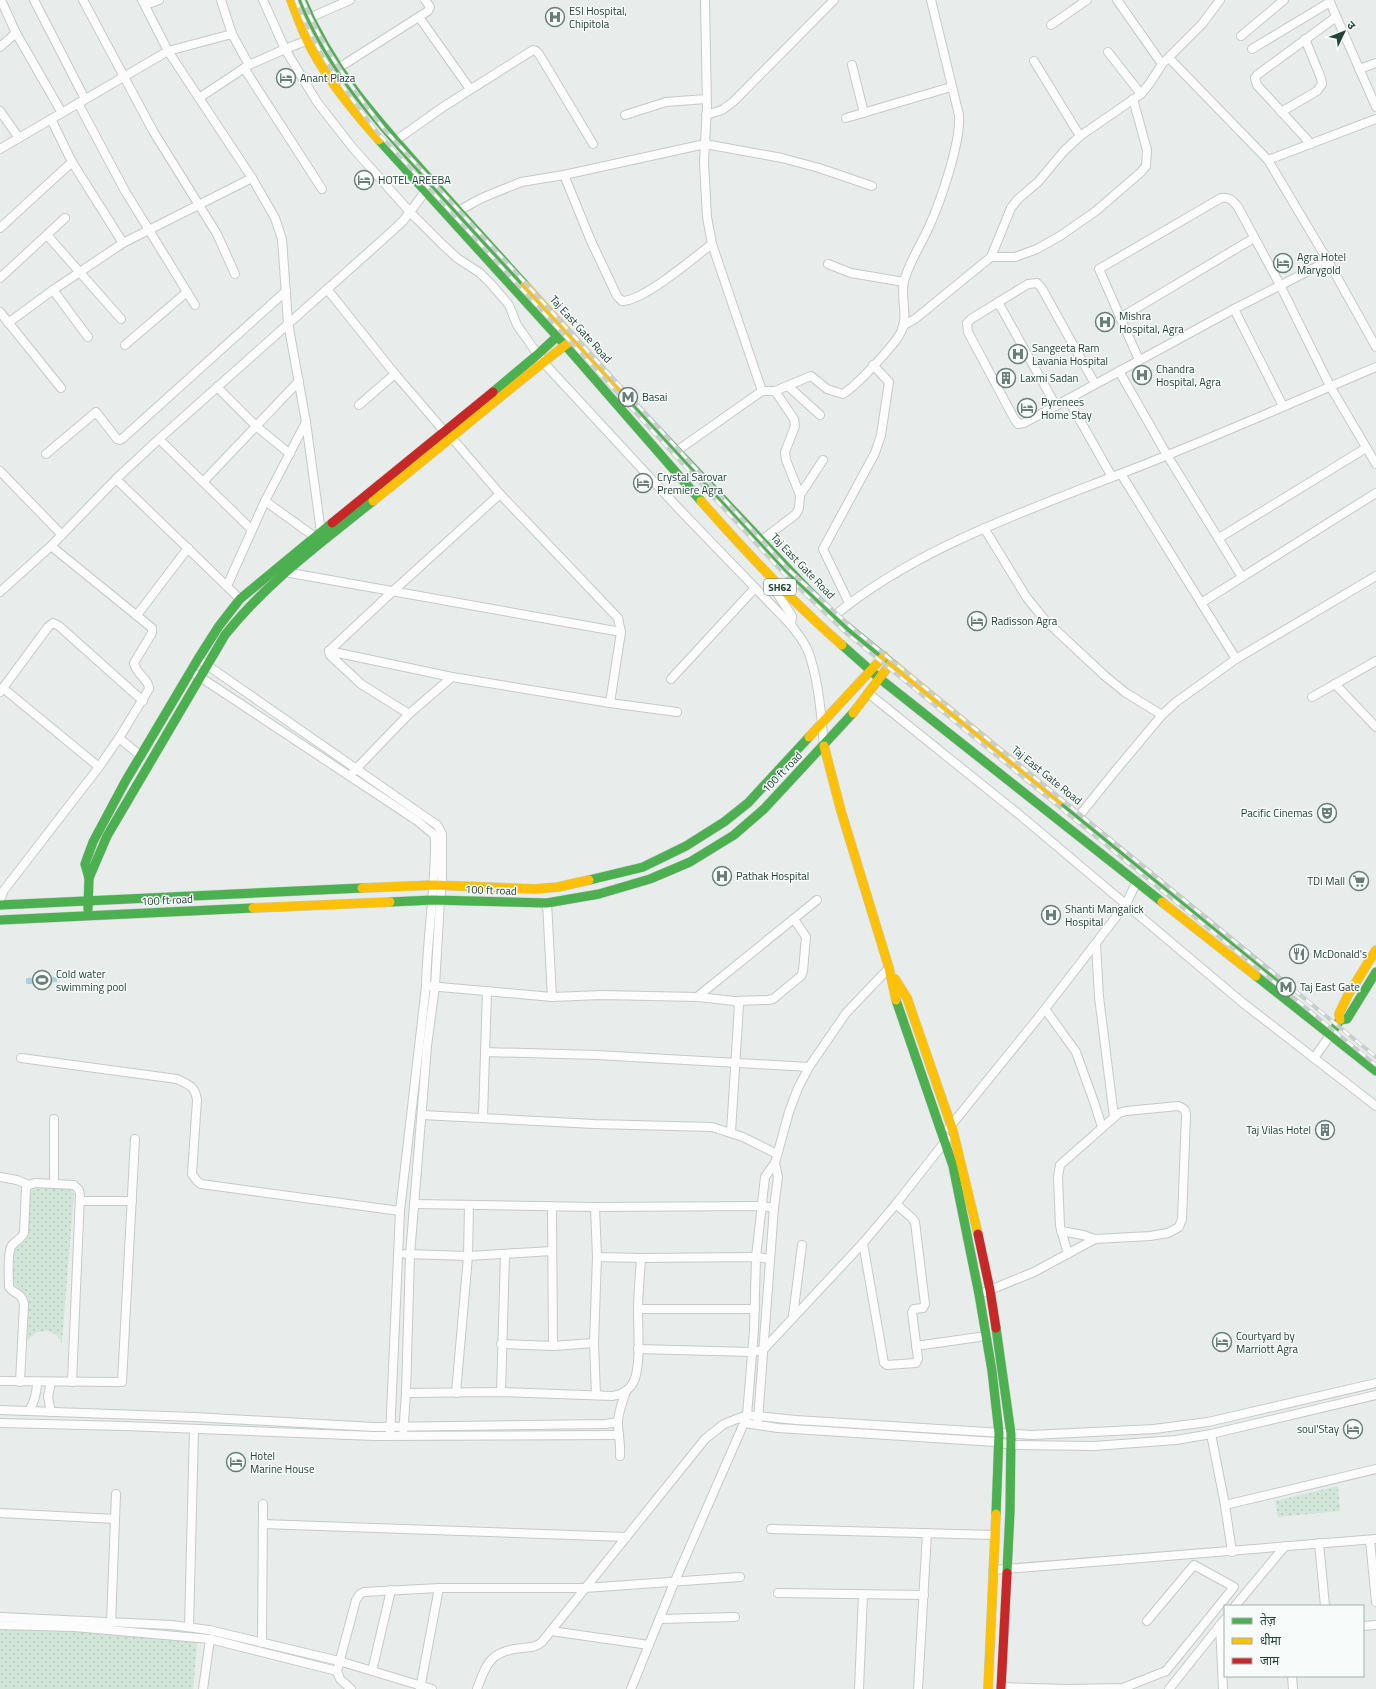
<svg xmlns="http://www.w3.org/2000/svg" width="1376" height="1689" font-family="'Titillium Web','Noto Sans Devanagari',sans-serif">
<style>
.park{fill:url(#park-dots)}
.water{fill:url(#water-ripples)}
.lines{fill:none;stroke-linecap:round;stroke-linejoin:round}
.street-casing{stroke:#c5cac8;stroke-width:10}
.fast-casing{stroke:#c3cbc8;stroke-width:10}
.slow-casing{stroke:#c3cbc8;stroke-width:10}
.jam-casing{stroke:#c3cbc8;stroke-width:10}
.street{stroke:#fcfcfc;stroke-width:8}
.fast{stroke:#4caf50;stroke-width:9}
.slow{stroke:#ffc107;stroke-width:9}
.jam{stroke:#c62828;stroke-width:9}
.rail-casing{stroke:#c9cdcc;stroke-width:4}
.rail{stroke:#f7fbf9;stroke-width:2.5;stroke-dasharray:8;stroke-linecap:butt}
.labels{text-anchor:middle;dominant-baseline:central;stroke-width:3;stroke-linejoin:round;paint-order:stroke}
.shield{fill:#f7fbf9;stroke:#637a73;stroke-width:1}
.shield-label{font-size:10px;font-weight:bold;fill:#24423a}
.poi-label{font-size:11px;fill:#24423a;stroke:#f7fbf9;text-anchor:start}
.street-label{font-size:11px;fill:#24423a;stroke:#f7fbf9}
</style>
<defs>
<pattern id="park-dots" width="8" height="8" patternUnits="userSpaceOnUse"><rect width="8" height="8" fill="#d1e6d8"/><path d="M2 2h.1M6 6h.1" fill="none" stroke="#b3c6ba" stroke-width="1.8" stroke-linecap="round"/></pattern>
<pattern id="water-ripples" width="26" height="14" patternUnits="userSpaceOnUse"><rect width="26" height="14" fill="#a9d4db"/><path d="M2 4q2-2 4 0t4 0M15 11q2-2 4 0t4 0" fill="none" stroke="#91b7bd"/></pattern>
</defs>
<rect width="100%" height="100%" fill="#e8edeb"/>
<g class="park">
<path d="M36 1186C47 1187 68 1184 74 1194L62 1343 57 1335 48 1331 37 1332 27 1340 28 1303 27 1296 12 1282 15 1248C19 1245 25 1243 27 1238 31 1225 23 1193 36 1186Z"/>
<path d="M1338 1486 1340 1511 1278 1517 1275 1501Z"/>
<path d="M0 1618 198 1637 193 1689H0Z"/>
</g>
<path class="water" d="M57 977V982L26 984V978Z"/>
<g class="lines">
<g class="street-casing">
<g id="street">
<path d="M1 0 16 33 62 113"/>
<path d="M34 0 85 99"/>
<path d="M83 0 153 131 217 234 235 274"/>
<path d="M142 0 168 51 252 178 275 218 282 239 288 323 306 422 321 532"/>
<path d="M221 0 232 34 249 65"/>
<path d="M263 0 285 49 317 102 352 147 410 212 443 245 457 258 480 273 491 284 509 305 517 325 543 362 680 510 791 625C797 633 804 641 808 651 819 680 821 715 824 746"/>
<path d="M705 0 707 107 704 162 707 217 712 244 762 391"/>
<path d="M1117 0 1162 64"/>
<path d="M1329 0 1376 107"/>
<path d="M145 5 159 0"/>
<path d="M419 17 470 89"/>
<path d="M309 18 350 0"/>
<path d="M1051 25 1087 0"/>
<path d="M1241 36 1284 0"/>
<path d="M0 47 16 33"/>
<path d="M1252 49 1330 2"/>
<path d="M1108 52 1141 94"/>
<path d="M1169 58 1268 160"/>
<path d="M1034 61 1080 136"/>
<path d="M852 65 864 113"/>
<path d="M244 68 322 189"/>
<path d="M337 69 428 11 430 7 425 0"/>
<path d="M1359 69 1376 63"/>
<path d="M199 98 249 65 285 49 311 39"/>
<path d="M78 103 125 191 195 305"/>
<path d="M0 111 19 138"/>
<path d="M1281 112 1317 91 1322 84 1321 78 1305 39"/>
<path d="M625 115 666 102 706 99"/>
<path d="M706 115 722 110 733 102 834 0"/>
<path d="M846 118 951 87"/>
<path d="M51 119 72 162 123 243"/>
<path d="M1376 119 1268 160 1328 261 1376 347"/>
<path d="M395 141 443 107 533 50 536 51 539 54 593 144"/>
<path d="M1311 144 1257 85 1255 78 1257 75 1336 17"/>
<path d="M0 149 168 51 232 34"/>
<path d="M564 175 591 241 617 296 622 301C644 301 693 258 712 244"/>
<path d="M458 211 482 198 521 182 564 175 705 144 782 158 819 168 872 186"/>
<path d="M0 228 72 162"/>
<path d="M47 235 121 319"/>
<path d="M991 257H1015L1037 249 1060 236 1096 211 1141 172 1146 166 1147 150 1133 99"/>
<path d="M828 264 851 273 904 282"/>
<path d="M0 278 65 218"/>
<path d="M327 289 395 374 444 431"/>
<path d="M53 290 88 337"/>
<path d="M998 302 1056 406"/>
<path d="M1234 309 1283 406"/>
<path d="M0 312 61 388"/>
<path d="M1120 318 1254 238"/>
<path d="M8 323 53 290 123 243 252 178"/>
<path d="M904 325 915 319 991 257 1011 208 1018 199 1038 182 1064 151 1080 136 1141 94 1150 83 1162 64 1202 24 1220 0"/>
<path d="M125 345 187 292"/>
<path d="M1139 360 1099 269 1221 198C1230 197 1232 200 1238 207L1280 285 1330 386 1376 464"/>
<path d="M1119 371 1167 455 1242 577"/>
<path d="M1095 384 1041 287 1037 283 1028 284 971 319 967 323 968 332 1015 420 1018 424 1024 423 1234 309 1328 261"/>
<path d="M788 386 820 415"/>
<path d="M217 387 256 426 290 454"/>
<path d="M775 391 794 419 795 426 785 452 786 460 800 495"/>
<path d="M1068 399 1112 477"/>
<path d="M359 405 395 374"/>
<path d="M452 438 500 494 618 618 621 632 610 703"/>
<path d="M159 439 252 530"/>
<path d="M678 450 762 391H775L811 376 827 389 843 394C856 386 894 346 901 332 909 316 900 298 904 281 909 263 920 246 928 229 940 203 961 143 959 115L931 0"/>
<path d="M46 454 96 412 117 439 120 440 123 438 286 291"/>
<path d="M0 471 62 535"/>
<path d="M1121 474 1236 659"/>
<path d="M116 479 240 599"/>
<path d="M203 482 299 381"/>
<path d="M265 501 315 537"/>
<path d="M984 528 1027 598 1045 620 1105 676 1126 693 1162 715"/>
<path d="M1219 538 1366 448"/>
<path d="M762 540 796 514 799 508 800 495 823 460"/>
<path d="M285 572 621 632"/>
<path d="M227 586 265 501 306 422"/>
<path d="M773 587 790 613 792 616 791 625"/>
<path d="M0 592 51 546 116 479 159 439 379 243 403 221 425 192"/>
<path d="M849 603 823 549 875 453 881 435 889 382 873 365"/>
<path d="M1201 603 1376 493"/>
<path d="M137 615 188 548"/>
<path d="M834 616C915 549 1023 512 1120 474 1206 441 1291 403 1376 367"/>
<path d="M329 651 452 677 610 703 677 712"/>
<path d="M329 651 392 592 500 494"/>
<path d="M329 651 330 655 361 684 409 714"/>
<path d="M204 663 437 825 442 834V885L440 900 435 986 427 1046 410 1255 406 1393 403 1436"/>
<path d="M197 675 416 820 432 833 435 837C436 887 427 936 426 986L400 1211 390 1436"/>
<path d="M671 679 755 588"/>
<path d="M1335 684 1376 727"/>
<path d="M3 688 99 767 119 738 149 689C150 681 136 674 134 663L152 633V628L51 546"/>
<path d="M0 692 48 627 53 623 59 626 143 701"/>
<path d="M868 693 1021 816 1243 1003 1376 1106"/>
<path d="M1312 697 1376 661"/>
<path d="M119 738 141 756"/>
<path d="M353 772 409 714 452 677"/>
<path d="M1079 816 1116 770 1162 715 1176 702 1236 659 1376 576"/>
<path d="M0 900 4 890 99 767"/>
<path d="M547 903 552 997"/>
<path d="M1096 944 1099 997 1114 1117"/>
<path d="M429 986 552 997 602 995 697 997 735 1001 739 1005 731 1132"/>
<path d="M697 997 817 900"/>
<path d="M735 1001 768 1000 773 999 801 976 803 971 806 937 794 919"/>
<path d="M1045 1009 1076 1052 1094 1102 1102 1127"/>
<path d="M485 1052 597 1055 809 1067"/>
<path d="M21 1058 177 1079C189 1085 195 1086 197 1100L192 1174 197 1181 201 1184 400 1211"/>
<path d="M1314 1058 1331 1034"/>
<path d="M422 1115 594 1124 712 1127 743 1137 777 1154"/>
<path d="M483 1117 487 991"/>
<path d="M949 1128 1038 1018 1126 904 1137 881"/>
<path d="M0 1177 17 1180 29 1185"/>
<path d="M54 1184V1119"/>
<path d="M80 1201H132"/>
<path d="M414 1204 595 1207 761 1206 774 1208"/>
<path d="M552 1206 553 1346"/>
<path d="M595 1207 597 1257 594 1343 596 1395"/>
<path d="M1061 1231 1083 1235 1095 1239"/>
<path d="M863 1243 884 1363 887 1365 916 1363 918 1359 912 1312 914 1309 923 1308 925 1304 915 1222 912 1218 896 1204"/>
<path d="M405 1254 468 1256 552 1251"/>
<path d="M597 1257 641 1258 756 1257 770 1259"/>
<path d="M985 1292 1034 1272 1095 1239 1150 1236 1168 1233 1179 1227 1182 1219 1186 1116C1186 1110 1184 1108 1178 1106L1126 1111 1119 1113 1060 1165 1058 1177 1060 1226 1068 1254"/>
<path d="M638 1309H755"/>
<path d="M793 1316 802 1245"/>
<path d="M501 1344 553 1346 594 1343"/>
<path d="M916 1346 979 1337"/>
<path d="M638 1349 752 1352 763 1350 863 1243 896 1204 947 1139"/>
<path d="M0 1381 122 1382 135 1139"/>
<path d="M20 1382 24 1304C21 1291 14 1295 9 1287 9 1276 7 1256 11 1247 14 1241 21 1240 24 1233L26 1188 29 1185 35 1183 74 1185 79 1190 80 1195 72 1382"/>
<path d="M501 1392 505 1255"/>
<path d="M406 1393 501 1392 612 1396C621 1395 630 1390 634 1381 641 1365 638 1330 638 1311 638 1293 640 1276 641 1258"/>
<path d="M456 1393 468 1256 469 1205"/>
<path d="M0 1410 194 1417 374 1427 606 1424 618 1422"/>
<path d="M29 1411C35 1401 37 1393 37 1382"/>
<path d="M51 1412 48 1397 51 1382"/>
<path d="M758 1420 774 1208 778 1177 775 1163"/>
<path d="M0 1423 125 1426 374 1436 619 1435"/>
<path d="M744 1423 778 1428 996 1442 1012 1445 1094 1446 1176 1440 1211 1434 1376 1395"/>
<path d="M1211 1434 1225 1505 1232 1552"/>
<path d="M620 1456C621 1444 618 1434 618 1423 618 1412 623 1401 626 1391"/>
<path d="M1225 1505 1376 1469"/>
<path d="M0 1513 115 1519"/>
<path d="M263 1524 626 1537"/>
<path d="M771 1529 994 1535"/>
<path d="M1370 1540 1376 1602"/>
<path d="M1319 1543 1325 1606"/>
<path d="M993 1570 1376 1539"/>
<path d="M778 1593 924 1595"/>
<path d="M1235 1606 1285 1546"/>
<path d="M0 1617 171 1625 209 1630 339 1661 432 1689"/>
<path d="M660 1619 735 1617"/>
<path d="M111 1623 116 1494"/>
<path d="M0 1625 74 1627 210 1639 337 1671"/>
<path d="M1220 1625 1223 1689"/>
<path d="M1363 1626 1376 1625"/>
<path d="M189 1627 194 1429"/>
<path d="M551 1631 649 1645"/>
<path d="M262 1643 263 1504"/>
<path d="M372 1671 391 1590"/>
<path d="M1292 1676 1293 1689"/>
<path d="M1001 1687 1067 1689"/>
<path d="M203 1689 210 1639"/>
<path d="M351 1689 340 1679 337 1671 356 1600 360 1594 364 1592 439 1588H585L740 1577"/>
<path d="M420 1689 439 1588"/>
<path d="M477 1689C487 1662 491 1651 522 1648 530 1647 535 1648 542 1642L705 1439 724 1424 747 1415 796 1420 1032 1435 1154 1429 1208 1422 1376 1383"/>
<path d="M631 1689 674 1583 744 1423 747 1415 754 1330 756 1257 765 1177 775 1163 789 1112 798 1088 809 1067 846 1013 889 968"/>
<path d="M859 1689 863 1594"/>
<path d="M918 1689 927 1533"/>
<path d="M1068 1689 1123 1688 1166 1671 1234 1587 1194 1565 1147 1621"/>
<path d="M1169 1689 1225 1619"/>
</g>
</g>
<g class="fast-casing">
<g id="fast">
<path d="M302 0C332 71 375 118 426 175 459 212 492 248 525 285"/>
<path d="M379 140 565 345 701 501"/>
<path d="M493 392 537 355 563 331"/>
<path d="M625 396 808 590 834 616 895 666"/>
<path d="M842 645 879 678 1162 902"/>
<path d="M1059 801 1285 986"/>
<path d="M89 878 107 836 225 635C267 582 321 543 373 501"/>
<path d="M589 880 643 867 686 846 724 822 748 803 809 737"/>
<path d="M390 902 433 900 547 903 599 894 650 879 690 862 734 835 764 809 853 713"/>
<path d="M0 905 362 888"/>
<path d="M88 909 89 878 85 864 93 842 125 782 198 659 219 626 240 599 332 523"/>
<path d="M0 920 253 908"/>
<path d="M1256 976 1376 1071"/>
<path d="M896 1000 953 1166 979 1294 992 1371 999 1433 996 1514"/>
<path d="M1331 1034 1340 1020 1347 1019 1376 972"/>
<path d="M996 1328 1011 1434 1010 1511 1007 1573"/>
</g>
</g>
<g class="slow-casing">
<g id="slow">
<path d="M291 0C296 13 301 27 307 40 324 76 352 110 379 140"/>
<path d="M525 285 625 396"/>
<path d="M373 501C440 448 504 392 572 340"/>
<path d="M701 501C745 551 791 601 842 645"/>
<path d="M895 666 1059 801"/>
<path d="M853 713 891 663"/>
<path d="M809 737 884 656"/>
<path d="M824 746 841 811 889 968 896 1000"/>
<path d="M362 888 434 885 535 889 558 887 589 880"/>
<path d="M1162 902 1256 976"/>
<path d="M253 908 390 902"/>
<path d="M895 979 907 998 953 1131 978 1234"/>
<path d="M1340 1020 1339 1014 1348 995 1376 950"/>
<path d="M988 1689 996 1514"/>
</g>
</g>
<g class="jam-casing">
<g id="jam">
<path d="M332 523 493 392"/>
<path d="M978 1234 990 1290 996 1328"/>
<path d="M1001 1689 1007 1573"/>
</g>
</g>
<use href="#street" class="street"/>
<use href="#fast" class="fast"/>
<use href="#slow" class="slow"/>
<use href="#jam" class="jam"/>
<g class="rail-casing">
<g id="rail">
<path d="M296 0C314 50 346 92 378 133L784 574 846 633 1376 1065"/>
<path d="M303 0C322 48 352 88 384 129L788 569 851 627 1376 1057"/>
</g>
</g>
<use href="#rail" class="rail"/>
</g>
<defs>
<g id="hospital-ring" transform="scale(1)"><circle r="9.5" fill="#f7fbf9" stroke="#697e78" stroke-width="1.5"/><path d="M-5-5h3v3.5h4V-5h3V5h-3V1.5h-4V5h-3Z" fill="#697e78"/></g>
<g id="hotel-ring" transform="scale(1)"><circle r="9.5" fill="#f7fbf9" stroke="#697e78" stroke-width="1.5"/><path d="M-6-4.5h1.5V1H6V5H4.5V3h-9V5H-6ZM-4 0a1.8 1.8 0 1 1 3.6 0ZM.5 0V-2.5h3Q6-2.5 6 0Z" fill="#697e78"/></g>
<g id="building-ring" transform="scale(1)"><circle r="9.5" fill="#f7fbf9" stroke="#697e78" stroke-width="1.5"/><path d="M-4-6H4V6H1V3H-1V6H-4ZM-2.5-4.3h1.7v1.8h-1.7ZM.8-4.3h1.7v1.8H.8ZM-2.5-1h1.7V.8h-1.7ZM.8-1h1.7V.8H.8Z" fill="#697e78"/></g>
<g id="metro-ring" transform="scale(1)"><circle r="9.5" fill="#f7fbf9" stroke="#697e78" stroke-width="1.5"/><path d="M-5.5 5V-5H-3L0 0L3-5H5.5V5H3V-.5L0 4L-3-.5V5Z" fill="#697e78"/></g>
<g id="theatre-ring" transform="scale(1)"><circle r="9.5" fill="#f7fbf9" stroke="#697e78" stroke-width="1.5"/><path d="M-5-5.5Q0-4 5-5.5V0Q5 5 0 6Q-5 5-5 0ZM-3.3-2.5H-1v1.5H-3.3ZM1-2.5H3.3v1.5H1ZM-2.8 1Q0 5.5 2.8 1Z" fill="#697e78"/></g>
<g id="supermarket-ring" transform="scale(1)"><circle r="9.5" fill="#f7fbf9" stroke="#697e78" stroke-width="1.5"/><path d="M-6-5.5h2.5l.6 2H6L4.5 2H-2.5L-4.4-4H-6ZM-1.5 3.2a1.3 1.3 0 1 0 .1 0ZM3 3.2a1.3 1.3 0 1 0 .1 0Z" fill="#697e78"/></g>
<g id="restaurant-ring" transform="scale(1)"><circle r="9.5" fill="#f7fbf9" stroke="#697e78" stroke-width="1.5"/><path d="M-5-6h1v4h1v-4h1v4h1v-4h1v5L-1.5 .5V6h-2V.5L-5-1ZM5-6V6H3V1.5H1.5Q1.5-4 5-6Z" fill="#697e78"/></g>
<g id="stadium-ring" transform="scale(1)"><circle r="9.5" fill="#f7fbf9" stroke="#697e78" stroke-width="1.5"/><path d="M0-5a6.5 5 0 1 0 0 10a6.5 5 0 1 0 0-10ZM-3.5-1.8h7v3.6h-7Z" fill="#697e78"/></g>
</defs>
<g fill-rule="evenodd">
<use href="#hospital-ring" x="555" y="17"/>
<use href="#hotel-ring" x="286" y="78"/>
<use href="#hotel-ring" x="364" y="180"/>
<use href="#hotel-ring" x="1283" y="263"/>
<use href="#hospital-ring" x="1105" y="322"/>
<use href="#hospital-ring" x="1018" y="354"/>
<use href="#hospital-ring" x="1142" y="375"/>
<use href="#building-ring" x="1006" y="378"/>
<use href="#metro-ring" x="628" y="397"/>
<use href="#hotel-ring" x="1027" y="408"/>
<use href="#hotel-ring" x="643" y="483"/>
<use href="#hotel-ring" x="977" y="621"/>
<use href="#theatre-ring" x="1327" y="813"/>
<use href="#hospital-ring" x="722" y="876"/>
<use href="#supermarket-ring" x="1359" y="881"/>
<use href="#hospital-ring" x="1051" y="915"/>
<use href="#restaurant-ring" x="1299" y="954"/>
<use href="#stadium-ring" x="42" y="980"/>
<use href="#metro-ring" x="1286" y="987"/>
<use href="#building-ring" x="1325" y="1130"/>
<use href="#hotel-ring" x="1222" y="1342"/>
<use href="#hotel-ring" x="1353" y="1429"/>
<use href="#hotel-ring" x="236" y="1462"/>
</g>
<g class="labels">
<rect class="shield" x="764" y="579" width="32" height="16" rx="3"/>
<g class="shield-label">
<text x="780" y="587">SH62</text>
</g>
<g class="poi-label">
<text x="569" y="11">ESI Hospital,<tspan x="569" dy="13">Chipitola</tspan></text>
<text x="300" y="78">Anant Plaza</text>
<text x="378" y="180">HOTEL AREEBA</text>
<text x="1297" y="257">Agra Hotel<tspan x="1297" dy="13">Marygold</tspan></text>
<text x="1119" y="316">Mishra<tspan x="1119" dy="13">Hospital, Agra</tspan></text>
<text x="1032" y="348">Sangeeta Ram<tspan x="1032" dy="13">Lavania Hospital</tspan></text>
<text x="1156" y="369">Chandra<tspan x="1156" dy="13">Hospital, Agra</tspan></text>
<text x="1020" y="378">Laxmi Sadan</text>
<text x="642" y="397">Basai</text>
<text x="1041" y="402">Pyrenees<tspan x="1041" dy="13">Home Stay</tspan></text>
<text x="657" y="477">Crystal Sarovar<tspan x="657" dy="13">Premiere Agra</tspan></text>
<text x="991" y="621">Radisson Agra</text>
<text x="1313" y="813" text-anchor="end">Pacific Cinemas</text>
<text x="736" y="876">Pathak Hospital</text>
<text x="1345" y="881" text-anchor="end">TDI Mall</text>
<text x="1065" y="909">Shanti Mangalick<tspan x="1065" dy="13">Hospital</tspan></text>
<text x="1313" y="954">McDonald's</text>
<text x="56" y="974">Cold water<tspan x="56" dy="13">swimming pool</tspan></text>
<text x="1300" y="987">Taj East Gate</text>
<text x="1311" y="1130" text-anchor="end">Taj Vilas Hotel</text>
<text x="1236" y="1336">Courtyard by<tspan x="1236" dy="13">Marriott Agra</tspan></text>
<text x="1339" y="1429" text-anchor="end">soul'Stay</text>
<text x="250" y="1456">Hotel<tspan x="250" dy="13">Marine House</tspan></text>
</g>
<g class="street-label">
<text transform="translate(581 329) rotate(48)">Taj East Gate Road</text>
<text transform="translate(803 566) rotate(46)">Taj East Gate Road</text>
<text transform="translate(782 772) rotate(-46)">100 ft road</text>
<text transform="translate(1047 775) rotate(39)">Taj East Gate Road</text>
<text transform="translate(491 890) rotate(2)">100 ft road</text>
<text transform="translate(167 900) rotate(-3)">100 ft road</text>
</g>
</g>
<rect x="1224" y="1605" width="140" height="72" fill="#f7fbf9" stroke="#a3b1ad"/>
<rect x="1232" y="1618" width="20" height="6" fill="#4caf50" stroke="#a3b1ad"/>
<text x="1260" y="1625" font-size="12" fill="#24423a">तेज़</text>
<rect x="1232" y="1638" width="20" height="6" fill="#ffc107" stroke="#a3b1ad"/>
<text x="1260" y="1645" font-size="12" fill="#24423a">धीमा</text>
<rect x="1232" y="1658" width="20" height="6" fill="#c62828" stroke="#a3b1ad"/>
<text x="1260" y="1665" font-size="12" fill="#24423a">जाम</text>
<g transform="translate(1344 32) rotate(47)" stroke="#f7fbf9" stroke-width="3" paint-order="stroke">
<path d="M0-3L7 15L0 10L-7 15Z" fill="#24423a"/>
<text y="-6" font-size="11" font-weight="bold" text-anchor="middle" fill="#24423a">उ</text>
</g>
</svg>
